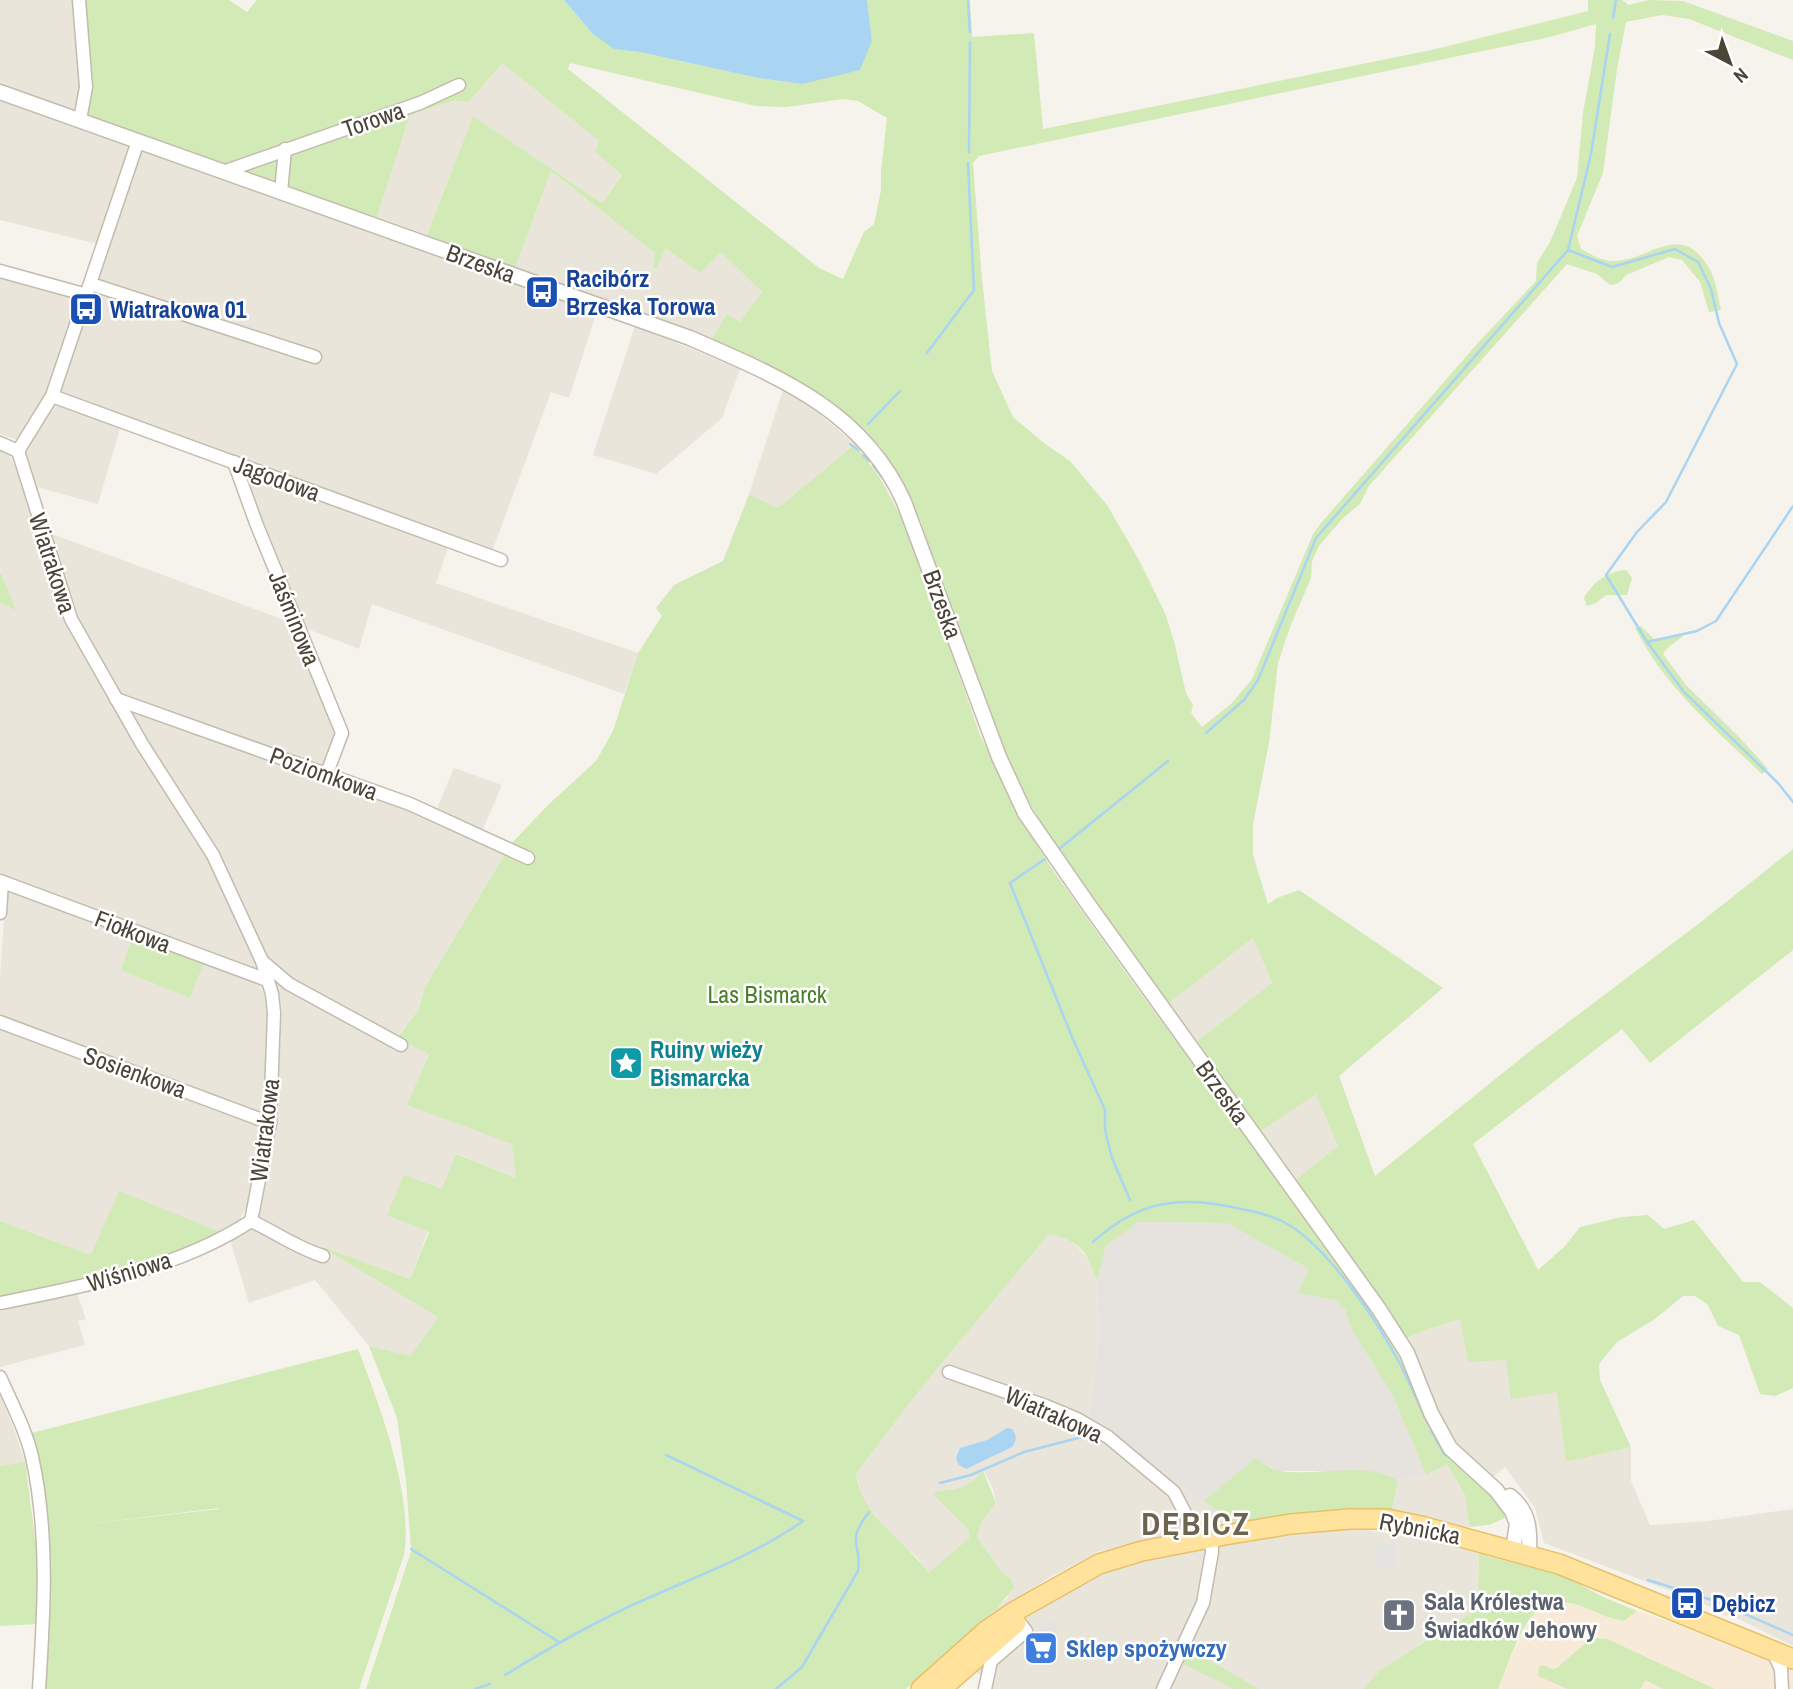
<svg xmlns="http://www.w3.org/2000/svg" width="1793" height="1689" font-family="'Archivo Narrow',sans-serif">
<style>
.residential{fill:#eae5da}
.commercial{fill:#f7ead8}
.industrial{fill:#e6e2dd}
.green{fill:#d2eab5;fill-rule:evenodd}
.parking{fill:#e5e3e0}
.water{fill:#a9d4f2}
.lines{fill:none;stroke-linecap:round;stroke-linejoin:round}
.stream{stroke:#a9d4f2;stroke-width:2.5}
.minor-casing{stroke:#c2bbae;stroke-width:15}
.tertiary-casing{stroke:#c2bbae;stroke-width:17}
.primary-casing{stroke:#e6c16a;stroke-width:22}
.minor{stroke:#fff;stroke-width:12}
.tertiary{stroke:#fff;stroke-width:14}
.primary{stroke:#ffe39c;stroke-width:19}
.labels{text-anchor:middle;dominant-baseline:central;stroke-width:5;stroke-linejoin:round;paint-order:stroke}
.street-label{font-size:24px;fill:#4b4439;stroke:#fff}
.transit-label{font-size:24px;font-weight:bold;fill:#164399;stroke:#fff;text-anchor:start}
.park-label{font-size:24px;fill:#4a7f2a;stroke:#fff}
.culture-label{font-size:24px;font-weight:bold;fill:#0d838f;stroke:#fff;text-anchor:start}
.worship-label{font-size:24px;font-weight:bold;fill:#5b616d;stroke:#fff;text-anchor:start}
.shop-label{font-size:24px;font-weight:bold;fill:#366cbe;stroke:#fff;text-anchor:start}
.district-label{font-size:32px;font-weight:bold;letter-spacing:2px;fill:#6e6250;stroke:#fff}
</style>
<rect width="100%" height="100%" fill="#f6f3ec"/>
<g class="residential">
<path d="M0 0H84L88 92 87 119 0 87Z"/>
<path d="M502 63 599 141 595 152 622 174 602 203 473 116 427 235 377 217 410 115 453 101H470Z"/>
<path d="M0 98 133 146 98 244 0 220Z"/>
<path d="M142 147 597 311 569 398 551 392 493 549 452 536 436 583 638 653 624 694 372 604 359 649 305 628 348 735 332 773 436 811 454 768 502 785 483 829 511 844 425 987 419 1009 397 1037 429 1053 408 1105 513 1144 517 1178 457 1154 410 1279 325 1248 439 1317 411 1357 369 1346 315 1280 249 1303 230 1240 252 1229 260 1202 277 1115 282 1007 266 955 217 852 137 725 76 618 47 532 303 627 238 466 121 425 98 504 33 486 23 452 53 404Z"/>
<path d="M551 171 655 253 654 267 656 269 665 247 721 251 762 292 740 322 728 315 710 342 515 268Z"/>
<path d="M0 273 77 289 84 287 50 390 25 431 17 440 0 434Z"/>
<path d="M635 326 740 369 722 418 656 474 593 455Z"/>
<path d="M783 390 810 406 855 444 778 508 749 494Z"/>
<path d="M0 448 6 450 14 464 66 618 83 653 158 780 197 838 220 879 258 970 0 877V603L15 609 0 570Z"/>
<path d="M6 888 259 984 266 999 270 1028 265 1108 262 1115 0 1017V977Z"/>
<path d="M1253 938 1272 983 1197 1041 1169 1003Z"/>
<path d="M0 1025 266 1125 250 1200 239 1221 225 1234 91 1255 0 1221Z"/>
<path d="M1316 1093 1338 1146 1295 1180 1261 1131Z"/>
<path d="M1049 1234 1070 1238 1090 1262 1097 1281 1099 1339 1089 1419 1239 1525 1100 1551 1045 1580 974 1630 972 1628 1008 1598 1011 1579 1002 1572 977 1537 981 1523 996 1503 993 1489 984 1471 970 1485 960 1489 939 1491 935 1495 968 1529 969 1538 929 1574 917 1557 891 1535 863 1499 856 1474 922 1387Z"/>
<path d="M76 1290 86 1319 78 1321 85 1345 0 1367V1305Z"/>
<path d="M1460 1319 1506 1360 1558 1392 1566 1462 1631 1447V1481L1650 1525 1708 1521 1793 1509V1646L1728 1614 1726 1616 1702 1603 1544 1543 1535 1508 1505 1467 1492 1478 1460 1451 1449 1433 1407 1338 1428 1329Z"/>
<path d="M0 1395 15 1432 25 1462 0 1466Z"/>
<path d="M1447 1464 1465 1495 1469 1527 1439 1523 1392 1510 1398 1480 1426 1475Z"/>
<path d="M1358 1529 1479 1547 1478 1609 1380 1670 1363 1689H988L991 1680 969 1669 1049 1598 1108 1564 1240 1538Z"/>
</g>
<path class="commercial" d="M1559 1601 1577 1604 1616 1620 1624 1621 1637 1611 1766 1655 1793 1667V1689H1498L1511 1656 1534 1612 1546 1604Z"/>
<path class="industrial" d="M1139 1222 1227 1223 1309 1269 1299 1293 1335 1300 1345 1310 1353 1332 1392 1394 1426 1475 1398 1480 1388 1475 1362 1471H1278L1256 1459 1204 1501 1089 1419 1099 1339 1097 1281 1106 1246Z"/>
<g class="green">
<path d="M84 0H229L247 12 257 0H564L593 34 615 49 640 52 758 78 802 84 872 41 867 0H970L972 37 1034 33 1043 129 1436 49 1588 11V0H1622L1629 5 1648 0 1683 1 1793 41V60L1689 19 1662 15 1626 22 1617 69 1603 173 1577 236 1581 249C1592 255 1603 262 1617 261 1653 258 1681 221 1709 268 1716 279 1718 297 1721 310L1709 312 1700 282 1682 260 1669 257 1626 275 1619 283 1610 285 1597 274 1567 264 1369 486 1360 504 1343 518 1319 546 1312 561 1311 578 1290 627 1278 663 1269 743 1253 824V855L1268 904 1277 898 1299 890 1443 988 1339 1076 1375 1176 1530 1051 1697 925 1793 849V950L1650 1063 1622 1029 1473 1144 1538 1270 1564 1247 1580 1227 1622 1217 1648 1215 1664 1229 1694 1220 1743 1282H1760L1793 1308V1388L1775 1396 1760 1394 1739 1335 1718 1326 1708 1305 1695 1296H1683L1655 1319 1617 1342 1599 1364 1600 1380 1631 1447 1566 1462 1557 1392 1511 1399 1506 1360 1468 1362 1460 1319 1428 1329 1407 1338 1295 1180 1338 1146 1316 1094 1261 1131 1197 1041 1272 983 1253 938 1169 1003 1053 844 1010 768 944 596 921 522 899 477 880 446 830 404 710 342 727 314 740 322 762 292 721 252 700 273 666 248 656 269 653 267 655 253 551 171 515 268 427 235 473 116 602 203 622 175 595 152 599 141 502 63 470 101H453L410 115 377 217 302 193 87 119 88 92ZM1596 24 1595 46 1583 113 1577 178 1550 242 1537 263 1536 281 1477 344 1321 523 1313 534 1252 679 1232 703 1202 727 1191 713 1193 705 1186 693 1175 645 1165 613 1139 560 1107 505 1070 461 1045 444 1013 417 992 371 982 279 973 163 979 156 1550 37ZM570 63 756 106 787 107 843 99 858 101 887 118 881 172V190L874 224 864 232 843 279 819 268 568 69Z"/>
<path d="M855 444 880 478 908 529 980 735 1024 824 1050 866 1134 984 1358 1289 1403 1357 1422 1410 1435 1435 1447 1453 1489 1494 1503 1512 1505 1518 1489 1525 1469 1527 1465 1495 1447 1464 1426 1475 1392 1394 1353 1332 1345 1310 1335 1300 1298 1293 1309 1269 1227 1223 1139 1222 1106 1246 1097 1281C1087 1252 1080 1240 1049 1234L922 1387 856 1474C862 1517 905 1541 929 1573L969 1538 968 1529 934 1495 938 1491C962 1489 967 1488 983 1471L996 1503 981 1523 977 1537 1002 1572 1011 1579 1014 1588 997 1608 906 1689H366L411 1551 406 1480 397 1418 369 1346 411 1356 438 1317 320 1246 410 1279 429 1232 387 1215 404 1175 442 1189 456 1154 516 1178 512 1144 407 1105 429 1054 397 1038 419 1009 425 987 511 844 548 805 596 761 613 731 638 653 662 616 656 608 674 585 723 561 749 494 778 508Z"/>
<path d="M1626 570 1632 578 1627 595H1606L1596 603 1587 606 1584 598C1593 582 1608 571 1626 570Z"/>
<path d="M0 572 1 573 16 610 0 603Z"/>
<path d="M1641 626 1656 641 1686 633C1678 642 1669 644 1663 654L1686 685 1742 740 1768 769 1762 774C1715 729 1665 687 1635 628Z"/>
<path d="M133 935 204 962 190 998 121 970Z"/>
<path d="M119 1191 225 1234 168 1257 84 1283 0 1300V1221L91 1255Z"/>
<path d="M358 1349C379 1404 414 1496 404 1555L359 1689H44L47 1650 28 1434ZM219 1508V1509L80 1525Z"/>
<path d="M1256 1458C1263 1463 1272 1470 1280 1471 1318 1477 1363 1460 1398 1480L1392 1510H1340L1239 1525 1204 1501Z"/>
<path d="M25 1462 39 1569 37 1624 0 1626V1466Z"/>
<path d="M1479 1547 1486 1548 1487 1556 1565 1576 1603 1597 1637 1611 1624 1621C1608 1619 1593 1610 1578 1605 1568 1602 1555 1600 1545 1605 1523 1615 1507 1667 1498 1689H1363L1380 1670 1478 1609Z"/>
<path d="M1595 1638 1607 1639 1715 1689H1663L1645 1680 1640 1689H1567L1538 1676 1539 1666 1543 1665 1552 1669 1557 1668 1588 1641Z"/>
<path d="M1188 1648 1259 1689H1234L1181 1663Z"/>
</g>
<g class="parking">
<path d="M1376 1543 1397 1546 1394 1569 1376 1566Z"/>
<path d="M1049 1618 1059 1627 1034 1653 1026 1641Z"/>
</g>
<g class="water">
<path d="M564 0H867L872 41 860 70 802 84 758 78 640 52 614 49 593 34Z"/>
<path d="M1007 1428 1012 1429C1017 1436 1017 1440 1012 1447L966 1469 959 1465 956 1458 960 1448 987 1440Z"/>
</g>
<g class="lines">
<g class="stream">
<path d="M968 0 970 32"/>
<path d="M1613 18 1616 0"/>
<path d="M1610 34 1591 154 1568 250 1612 267 1675 249 1698 262 1711 289 1719 323 1737 364 1666 502 1637 532 1606 575 1647 642"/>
<path d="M969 152 970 42"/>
<path d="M927 353 974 290 968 163"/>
<path d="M868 424 900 391"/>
<path d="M850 444 858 450"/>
<path d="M863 455 869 461"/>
<path d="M873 465 881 476"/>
<path d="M1793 506 1716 621 1697 631 1647 642 1684 692 1778 783 1793 802"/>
<path d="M1206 733 1244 700 1258 680 1316 538 1568 250"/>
<path d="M1059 849 1168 761"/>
<path d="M1045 859 1010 883 1072 1037 1105 1110V1130L1112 1158 1130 1200"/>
<path d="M1093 1242C1131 1208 1164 1197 1215 1204 1237 1208 1262 1212 1282 1221 1325 1242 1378 1322 1400 1364 1416 1395 1427 1426 1445 1455"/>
<path d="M940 1483 971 1475 1024 1452 1086 1436"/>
<path d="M411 1549 559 1642"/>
<path d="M1648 1580 1718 1602 1793 1635"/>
<path d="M505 1675C544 1651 584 1628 626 1608 686 1580 749 1559 803 1521L666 1455"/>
<path d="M475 1689 490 1684"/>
<path d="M776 1689 802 1667 858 1571C862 1541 845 1543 869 1512"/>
</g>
<g class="minor-casing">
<g id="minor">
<path d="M79 0 86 87 80 120"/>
<path d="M138 141 52 396 18 451 71 619 142 744 213 855 262 961 272 994 274 1013 270 1123 251 1221"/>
<path d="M223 172 420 103 459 85"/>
<path d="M281 192 285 149"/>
<path d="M0 271 87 295"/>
<path d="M91 284 315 357"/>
<path d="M52 396 501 560"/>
<path d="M0 443 18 451"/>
<path d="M234 462 256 523 342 733 327 773"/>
<path d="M116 699 410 804 528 858"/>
<path d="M0 881 267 980"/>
<path d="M0 913 2 882"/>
<path d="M262 961 289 984 401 1045"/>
<path d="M0 1022 270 1123"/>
<path d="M251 1221C275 1232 297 1248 323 1256"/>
<path d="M0 1303C85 1286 178 1269 251 1221"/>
<path d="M949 1372 1046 1406 1077 1419 1108 1437 1174 1492 1186 1515 1192 1541"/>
<path d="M0 1377C11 1402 26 1430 32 1457 49 1533 44 1612 39 1689"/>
<path d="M1772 1650 1781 1669 1782 1689"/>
<path d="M985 1689 991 1661 1026 1631 1014 1616"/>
<path d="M1163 1689 1203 1603 1212 1552 1211 1538"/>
</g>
</g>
<g class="tertiary-casing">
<g id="tertiary">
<path d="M0 92 690 338C777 376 863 410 904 502L999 757 1025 813 1088 904 1379 1309 1407 1353 1431 1413 1450 1448 1496 1490 1512 1511 1517 1524 1513 1550"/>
<path d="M1510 1496C1530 1512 1530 1531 1529 1555"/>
</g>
</g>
<g class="primary-casing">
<g id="primary">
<path d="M921 1689 986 1631 1012 1613 1099 1564 1142 1551 1225 1535 1291 1524 1350 1519H1387L1421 1526 1559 1564 1793 1659"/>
<path d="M941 1689 1016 1623"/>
</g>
</g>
<use href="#minor" class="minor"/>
<use href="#tertiary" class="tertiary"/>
<use href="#primary" class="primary"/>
</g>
<defs>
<g id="bus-square" transform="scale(1.75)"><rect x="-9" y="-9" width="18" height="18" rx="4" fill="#1a4fb4" stroke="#fff"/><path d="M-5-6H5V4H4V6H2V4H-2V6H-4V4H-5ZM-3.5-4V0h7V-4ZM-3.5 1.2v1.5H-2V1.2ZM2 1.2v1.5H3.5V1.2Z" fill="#fff"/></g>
<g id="sight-square" transform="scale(1.75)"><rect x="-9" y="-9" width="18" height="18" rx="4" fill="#0f9aa8" stroke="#fff"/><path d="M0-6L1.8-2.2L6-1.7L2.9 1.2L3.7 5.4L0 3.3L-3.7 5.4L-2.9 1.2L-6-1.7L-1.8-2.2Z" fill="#fff"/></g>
<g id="church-square" transform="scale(1.75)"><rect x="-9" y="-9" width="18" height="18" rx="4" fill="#6b7280" stroke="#fff"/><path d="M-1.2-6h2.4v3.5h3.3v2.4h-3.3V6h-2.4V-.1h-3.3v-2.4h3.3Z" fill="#fff"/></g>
<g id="supermarket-square" transform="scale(1.75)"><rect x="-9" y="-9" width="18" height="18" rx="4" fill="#3f7fe0" stroke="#fff"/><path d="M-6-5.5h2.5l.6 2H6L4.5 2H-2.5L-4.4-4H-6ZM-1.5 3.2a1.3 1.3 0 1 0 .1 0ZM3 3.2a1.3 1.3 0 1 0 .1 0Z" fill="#fff"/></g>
</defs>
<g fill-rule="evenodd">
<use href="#bus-square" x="542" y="292"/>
<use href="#bus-square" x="86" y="309"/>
<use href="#sight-square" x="626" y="1063"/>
<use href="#bus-square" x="1687" y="1603"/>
<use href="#church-square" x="1399" y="1615"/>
<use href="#supermarket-square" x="1041" y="1648"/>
</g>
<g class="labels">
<g class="street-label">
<text transform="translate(373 119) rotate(-19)">Torowa</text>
<text transform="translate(481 263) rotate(20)">Brzeska</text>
<text transform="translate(277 478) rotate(20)">Jagodowa</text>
<text transform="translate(53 563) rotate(72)">Wiatrakowa</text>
<text transform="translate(943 604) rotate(70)">Brzeska</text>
<text transform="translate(295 618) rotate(68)">Jaśminowa</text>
<text transform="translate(324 773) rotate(20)">Poziomkowa</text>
<text transform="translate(133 931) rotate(21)">Fiołkowa</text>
<text transform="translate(135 1072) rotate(20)">Sosienkowa</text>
<text transform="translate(1223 1092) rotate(54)">Brzeska</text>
<text transform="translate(264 1130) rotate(-83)">Wiatrakowa</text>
<text transform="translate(129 1271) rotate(-17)">Wiśniowa</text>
<text transform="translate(1054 1414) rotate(24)">Wiatrakowa</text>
<text transform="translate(1420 1528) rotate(11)">Rybnicka</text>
</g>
<g class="transit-label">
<text x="566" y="278">Racibórz<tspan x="566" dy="28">Brzeska Torowa</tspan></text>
<text x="110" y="309">Wiatrakowa 01</text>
<text x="1712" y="1603">Dębicz</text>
</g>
<g class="park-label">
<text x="767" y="994">Las Bismarck</text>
</g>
<g class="culture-label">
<text x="650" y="1049">Ruiny wieży<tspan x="650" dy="28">Bismarcka</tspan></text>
</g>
<g class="worship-label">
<text x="1424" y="1601">Sala Królestwa<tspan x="1424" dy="28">Świadków Jehowy</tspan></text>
</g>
<g class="shop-label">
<text x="1066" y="1648">Sklep spożywczy</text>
</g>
<g class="district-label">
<text x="1196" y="1523">DĘBICZ</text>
</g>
</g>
<g transform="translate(1730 63) rotate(139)" stroke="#ffffff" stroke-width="5" paint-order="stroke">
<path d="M0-5L12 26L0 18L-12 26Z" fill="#4b4439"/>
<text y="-10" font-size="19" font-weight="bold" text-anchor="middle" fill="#4b4439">N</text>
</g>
</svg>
